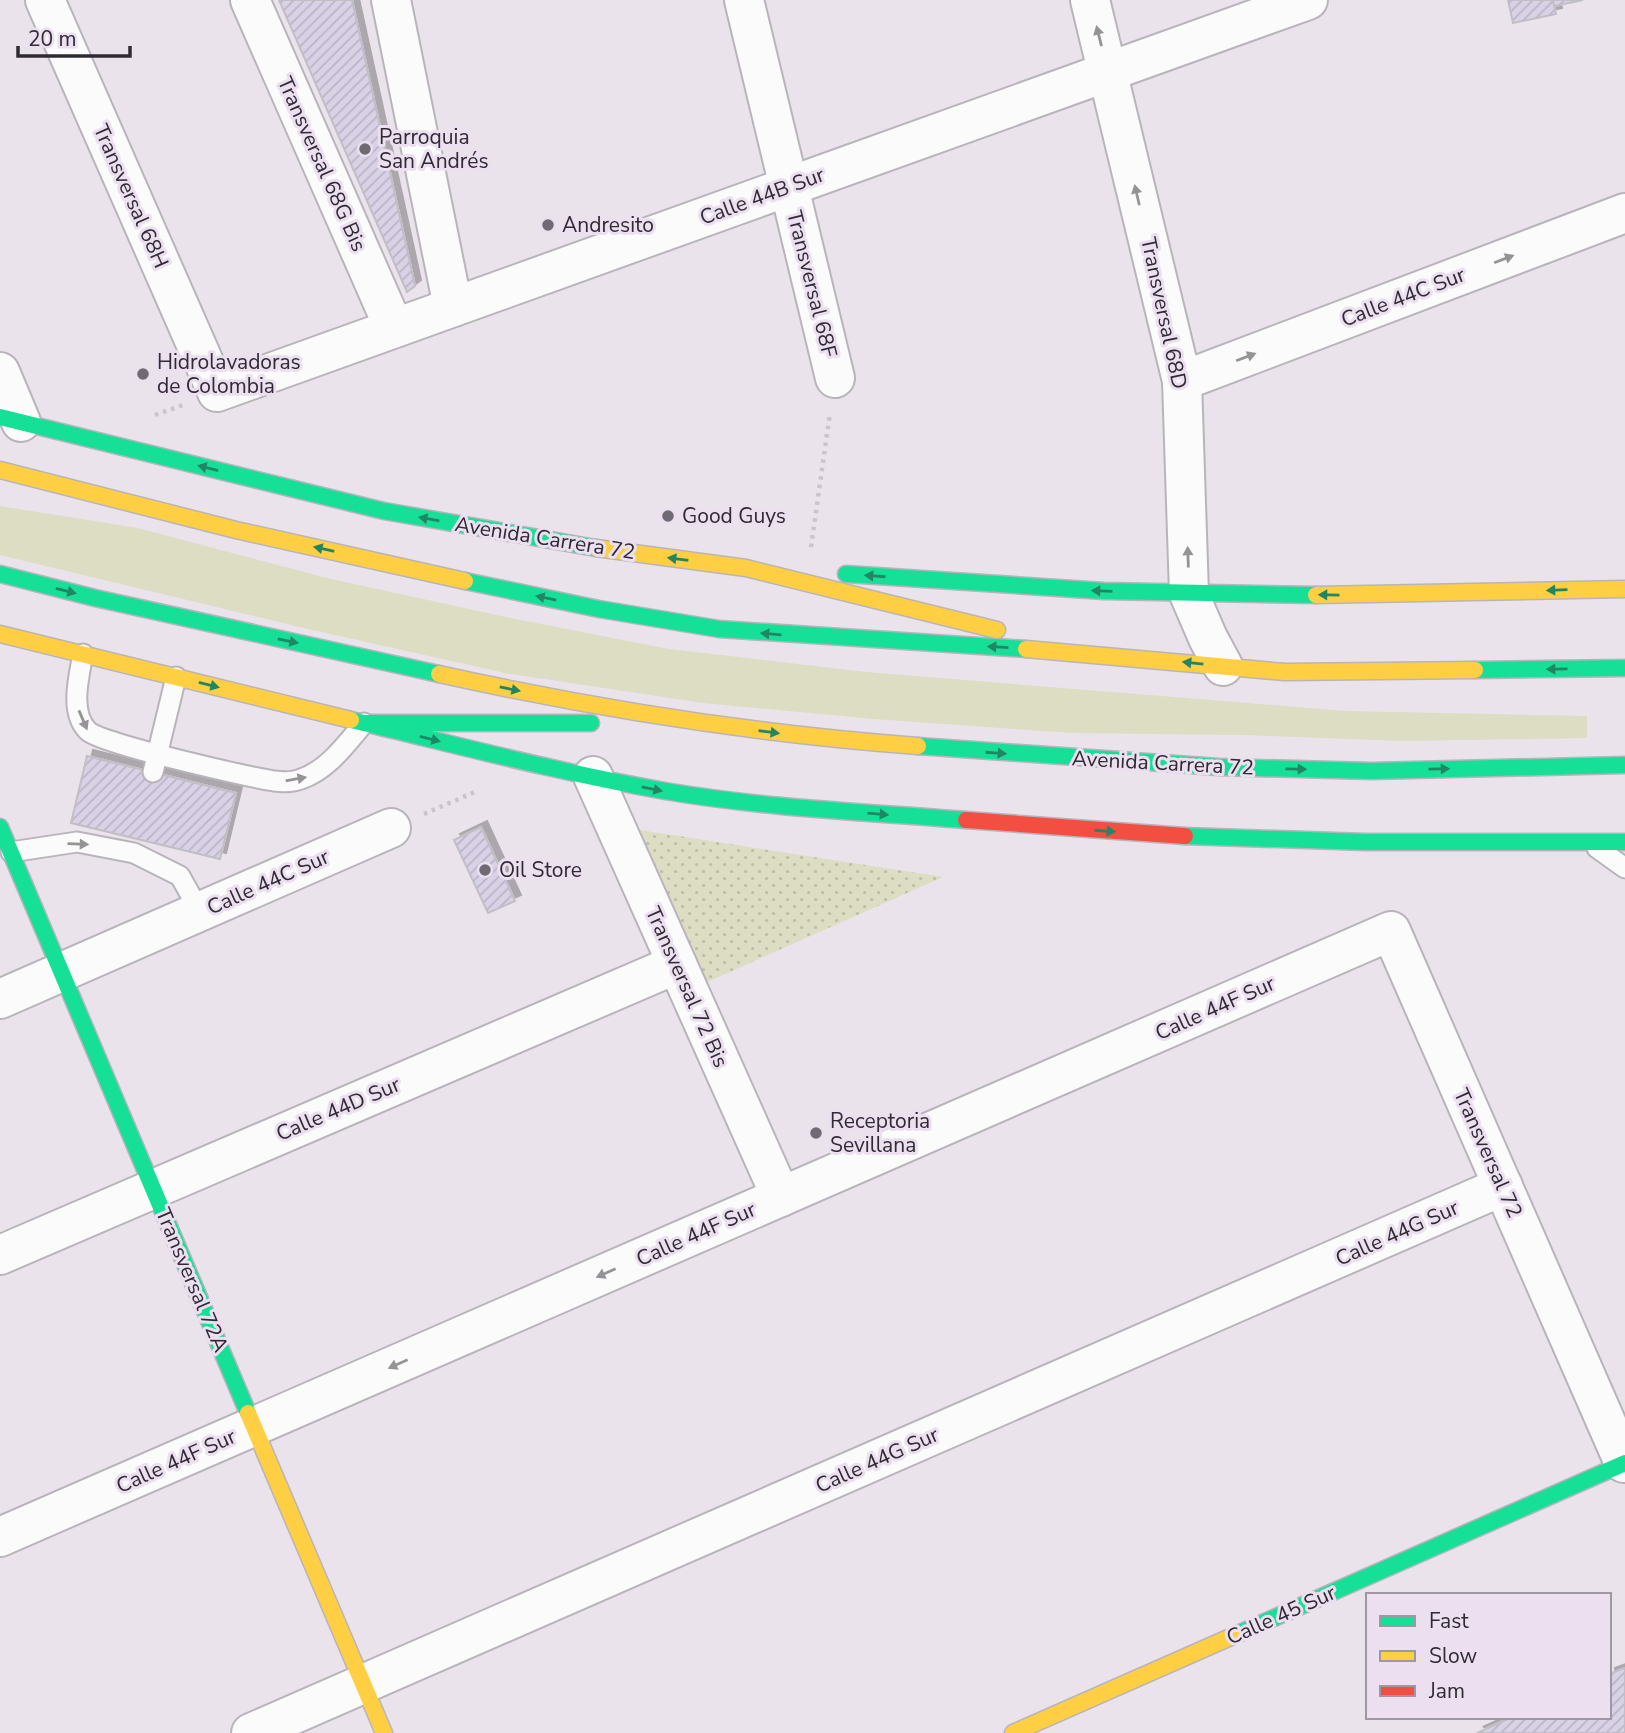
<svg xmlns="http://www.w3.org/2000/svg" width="1625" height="1733" font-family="'Nunito Sans',sans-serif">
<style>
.grass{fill:#dcddc2}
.park{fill:url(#park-dots)}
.building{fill:url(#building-hatch);stroke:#c1bec5;stroke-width:2;filter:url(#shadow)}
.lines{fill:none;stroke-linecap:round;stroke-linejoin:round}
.lane-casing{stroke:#b9b4bb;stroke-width:23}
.street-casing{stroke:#b9b4bb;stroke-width:42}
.fast-casing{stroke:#b9b4bb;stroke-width:19}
.slow-casing{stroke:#b9b4bb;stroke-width:19}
.jam-casing{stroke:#b9b4bb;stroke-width:19}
.path{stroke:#c8c6c9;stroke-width:4.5;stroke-dasharray:3.5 5;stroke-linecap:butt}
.lane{stroke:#fcfbfc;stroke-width:19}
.street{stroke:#fcfbfc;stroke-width:38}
.fast{stroke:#16e098;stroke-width:16}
.slow{stroke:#ffcf43;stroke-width:16}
.jam{stroke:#f24e42;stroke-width:16}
.oneway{fill:#969397}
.oneway2{fill:#228665}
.poi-dot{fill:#706b73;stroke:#ebdff0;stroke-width:2.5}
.labels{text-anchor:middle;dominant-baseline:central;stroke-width:6;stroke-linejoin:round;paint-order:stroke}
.poi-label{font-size:21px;fill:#2f2b32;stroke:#ebdff0;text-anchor:start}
.street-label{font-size:21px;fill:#2f2b32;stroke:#ebdff0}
</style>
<defs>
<pattern id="park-dots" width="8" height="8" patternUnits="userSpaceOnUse" patternTransform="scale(1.75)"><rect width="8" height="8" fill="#dcddc2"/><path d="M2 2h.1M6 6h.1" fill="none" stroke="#bdbea7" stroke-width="1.8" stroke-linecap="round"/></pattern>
<pattern id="building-hatch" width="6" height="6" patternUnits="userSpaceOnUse" patternTransform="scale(1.75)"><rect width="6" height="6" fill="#d9d2e6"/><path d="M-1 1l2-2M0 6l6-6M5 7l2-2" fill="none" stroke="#bbb4c6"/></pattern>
<filter id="shadow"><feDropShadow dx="6" dy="-6" stdDeviation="0" flood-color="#0004"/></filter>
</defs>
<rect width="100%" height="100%" fill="#eae3ec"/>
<path class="grass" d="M0 506 138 528 327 578 501 616 669 649 866 672 1346 711 1587 716V738L1403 741 1242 735 1072 733 874 719 703 703 505 673 308 629 0 555Z"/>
<path class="park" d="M640 830 943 877 707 982Z"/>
<g class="building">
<path d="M279 0H352L415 286 407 292Z"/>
<path d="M1508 0H1553L1556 14 1513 23Z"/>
<path d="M1553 0H1583L1554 6Z"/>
<path d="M87 756 236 793 220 859 71 823Z"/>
<path d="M481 827 515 901 488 913 454 840Z"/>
<path d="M1625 1668V1733H1477L1512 1717H1609V1674Z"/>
</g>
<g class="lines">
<g class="lane-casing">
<g id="lane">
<path d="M83 654C79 676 69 713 88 731 101 744 250 777 274 781 282 782 294 782 301 779 328 770 346 744 364 723"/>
<path d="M153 772 176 677"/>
<path d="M1597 848 1625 868"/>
<path d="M11 852 77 842 134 853 180 876 200 912"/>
</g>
</g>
<g class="street-casing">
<g id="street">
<path d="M45 0 217 392 1308 0"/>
<path d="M250 0 394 328"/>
<path d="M391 0 453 307"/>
<path d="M744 0 835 378"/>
<path d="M1090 0 1182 381 1189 594 1208 638 1223 666"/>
<path d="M0 372 21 422"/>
<path d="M1182 381 1625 213"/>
<path d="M593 776 781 1197"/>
<path d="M0 999 391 828"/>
<path d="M0 1255 677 964"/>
<path d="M0 1537 1391 931 1624 1463"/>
<path d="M251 1733 1503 1186"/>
</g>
</g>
<g class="fast-casing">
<g id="fast">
<path d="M0 417 384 511 596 548"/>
<path d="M0 574 95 598 439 674"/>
<path d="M846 574 1104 591 1316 595"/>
<path d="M465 581 599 609 719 629 1026 649"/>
<path d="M1475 670 1625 668"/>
<path d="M351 720 364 723H591"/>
<path d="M364 723C464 747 563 773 665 791 764 808 866 812 966 820"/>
<path d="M918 746 1219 767 1371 771 1625 765"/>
<path d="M0 827 248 1413"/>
<path d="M1185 836 1366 842H1625"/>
<path d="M1233 1636 1625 1463"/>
</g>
</g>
<g class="slow-casing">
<g id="slow">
<path d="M0 470 236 530 465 581"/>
<path d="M596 548 746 568 997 630"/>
<path d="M1316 595 1625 589"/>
<path d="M0 634 351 720"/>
<path d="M1026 649 1285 672 1475 670"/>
<path d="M439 674C597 709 756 734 918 746"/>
<path d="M248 1413 384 1733"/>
<path d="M1013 1733 1233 1636"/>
</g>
</g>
<g class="jam-casing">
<path id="jam" d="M966 820 1185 836"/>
</g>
<g class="path">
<path d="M155 415 183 405"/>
<path d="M811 547 830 413"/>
<path d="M424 814 477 791"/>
</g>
<use href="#lane" class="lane"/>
<use href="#street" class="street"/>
<use href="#fast" class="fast"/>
<use href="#slow" class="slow"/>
<use href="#jam" class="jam"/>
</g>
<defs><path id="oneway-solid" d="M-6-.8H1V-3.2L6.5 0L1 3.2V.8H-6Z" transform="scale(1.75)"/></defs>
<g class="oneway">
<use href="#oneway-solid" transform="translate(1099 36) rotate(-104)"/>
<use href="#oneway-solid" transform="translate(1137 195) rotate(-103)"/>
<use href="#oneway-solid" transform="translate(1504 259) rotate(-21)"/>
<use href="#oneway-solid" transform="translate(1246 357) rotate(-21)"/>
<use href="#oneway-solid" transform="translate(1188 557) rotate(-92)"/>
<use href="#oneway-solid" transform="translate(83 720) rotate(67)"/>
<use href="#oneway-solid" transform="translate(296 779) rotate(-10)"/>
<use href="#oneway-solid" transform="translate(78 844) rotate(2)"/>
<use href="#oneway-solid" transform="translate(606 1273) rotate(156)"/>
<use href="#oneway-solid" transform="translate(398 1364) rotate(156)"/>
</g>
<g class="oneway2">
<use href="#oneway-solid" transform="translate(208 468) rotate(-166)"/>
<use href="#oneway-solid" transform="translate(429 519) rotate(-170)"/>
<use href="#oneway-solid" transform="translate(324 549) rotate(-167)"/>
<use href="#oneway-solid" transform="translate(678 559) rotate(-173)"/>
<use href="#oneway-solid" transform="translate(875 576) rotate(-176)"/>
<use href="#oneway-solid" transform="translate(1557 590) rotate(178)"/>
<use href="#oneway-solid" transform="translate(66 591) rotate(14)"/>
<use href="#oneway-solid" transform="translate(1102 591) rotate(-178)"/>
<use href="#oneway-solid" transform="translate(1329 595) rotate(-179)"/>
<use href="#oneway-solid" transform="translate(546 598) rotate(-168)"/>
<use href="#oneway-solid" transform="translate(771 634) rotate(-175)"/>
<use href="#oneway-solid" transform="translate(288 641) rotate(12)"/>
<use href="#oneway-solid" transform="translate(998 647) rotate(-177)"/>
<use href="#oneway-solid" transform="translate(1193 663) rotate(-174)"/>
<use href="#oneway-solid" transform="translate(1557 669) rotate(179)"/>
<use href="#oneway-solid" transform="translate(209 685) rotate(14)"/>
<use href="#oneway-solid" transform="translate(510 689) rotate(12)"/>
<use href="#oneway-solid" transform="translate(769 732) rotate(7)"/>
<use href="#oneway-solid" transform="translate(430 739) rotate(14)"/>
<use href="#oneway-solid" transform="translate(996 753) rotate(4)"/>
<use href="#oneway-solid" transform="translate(1296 769) rotate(1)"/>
<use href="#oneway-solid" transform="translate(1439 769) rotate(-1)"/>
<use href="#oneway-solid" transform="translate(652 789) rotate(12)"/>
<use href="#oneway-solid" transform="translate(878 814) rotate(5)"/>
<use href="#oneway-solid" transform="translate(1105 831) rotate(4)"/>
</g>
<g class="poi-dot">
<circle cx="365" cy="149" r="7"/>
<circle cx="548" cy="225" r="7"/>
<circle cx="143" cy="374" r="7"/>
<circle cx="668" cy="516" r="7"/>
<circle cx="485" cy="870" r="7"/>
<circle cx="816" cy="1133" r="7"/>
</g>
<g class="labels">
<g class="poi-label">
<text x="379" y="137">Parroquia<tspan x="379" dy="24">San Andrés</tspan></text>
<text x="562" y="225">Andresito</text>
<text x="157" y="362">Hidrolavadoras<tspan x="157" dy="24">de Colombia</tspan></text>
<text x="682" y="516">Good Guys</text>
<text x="499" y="870">Oil Store</text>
<text x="830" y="1121">Receptoria<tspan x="830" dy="24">Sevillana</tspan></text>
</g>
<g class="street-label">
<text transform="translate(322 164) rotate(66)">Transversal 68G Bis</text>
<text transform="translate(131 196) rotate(66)">Transversal 68H</text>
<text transform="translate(762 196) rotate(-20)">Calle 44B Sur</text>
<text transform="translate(812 284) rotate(76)">Transversal 68F</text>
<text transform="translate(1403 297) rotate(-21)">Calle 44C Sur</text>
<text transform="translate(1164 313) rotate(78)">Transversal 68D</text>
<text transform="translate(545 538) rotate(9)">Avenida Carrera 72</text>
<text transform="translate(1163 763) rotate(3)">Avenida Carrera 72</text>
<text transform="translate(268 882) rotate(-24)">Calle 44C Sur</text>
<text transform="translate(687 987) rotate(66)">Transversal 72 Bis</text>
<text transform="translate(1215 1008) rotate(-24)">Calle 44F Sur</text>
<text transform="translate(338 1109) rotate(-23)">Calle 44D Sur</text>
<text transform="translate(1488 1153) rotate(66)">Transversal 72</text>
<text transform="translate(1397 1233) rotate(-24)">Calle 44G Sur</text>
<text transform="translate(696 1234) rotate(-24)">Calle 44F Sur</text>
<text transform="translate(192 1280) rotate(67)">Transversal 72A</text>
<text transform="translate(877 1460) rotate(-24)">Calle 44G Sur</text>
<text transform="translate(176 1461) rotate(-24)">Calle 44F Sur</text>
<text transform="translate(1281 1615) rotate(-24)">Calle 45 Sur</text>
</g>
</g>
<rect x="1366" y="1593" width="245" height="126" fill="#ebdff0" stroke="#a097a4" stroke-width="2"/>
<rect x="1380" y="1616" width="35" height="10" fill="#16e098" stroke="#a097a4" stroke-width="2"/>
<text x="1429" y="1628" font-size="21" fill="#2f2b32">Fast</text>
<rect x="1380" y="1651" width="35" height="10" fill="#ffcf43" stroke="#a097a4" stroke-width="2"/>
<text x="1429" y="1663" font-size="21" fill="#2f2b32">Slow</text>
<rect x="1380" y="1686" width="35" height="10" fill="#f24e42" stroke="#a097a4" stroke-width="2"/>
<text x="1429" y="1698" font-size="21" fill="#2f2b32">Jam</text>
<path d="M18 46v10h112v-10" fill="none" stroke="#2f2b32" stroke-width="3.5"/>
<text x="28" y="46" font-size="21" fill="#2f2b32" stroke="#ebdff0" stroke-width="5" paint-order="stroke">20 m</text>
</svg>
